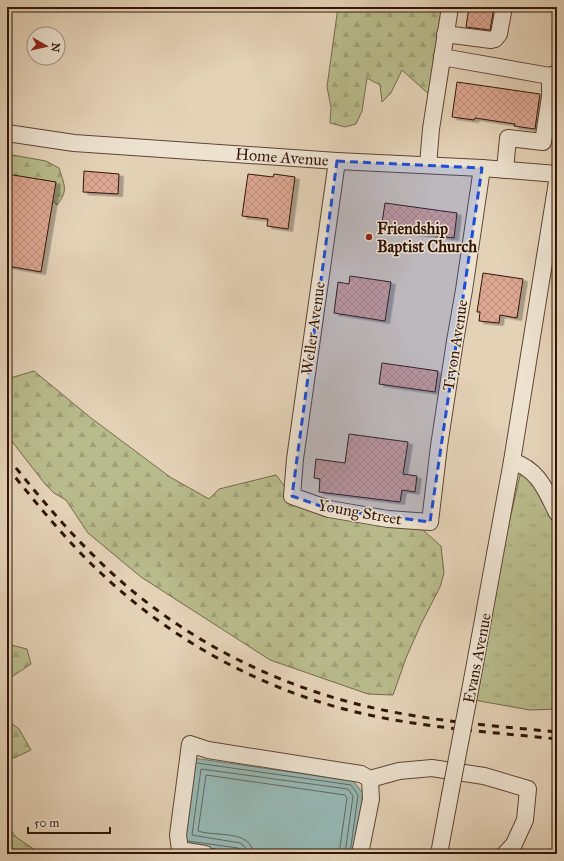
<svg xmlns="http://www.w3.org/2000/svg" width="564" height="861" font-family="'IM FELL Great Primer',serif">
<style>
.grass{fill:url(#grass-tufts);stroke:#76684a}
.forest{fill:url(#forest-firs);stroke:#76684a}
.water{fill:#96b7b3;stroke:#6e776e}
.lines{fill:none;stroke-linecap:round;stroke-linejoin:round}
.shore{stroke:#64665d;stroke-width:1}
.building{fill:url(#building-cross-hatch);stroke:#331607;filter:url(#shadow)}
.minor-casing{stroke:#5f4533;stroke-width:18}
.minor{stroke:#ede2d0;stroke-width:16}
.rail{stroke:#331607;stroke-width:3;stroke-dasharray:7 7;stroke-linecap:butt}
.minor-bridge-casing{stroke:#5f4533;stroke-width:18;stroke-linecap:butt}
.minor-bridge{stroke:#ede2d0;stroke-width:16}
.marked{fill:#1d4ed8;fill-opacity:0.2;stroke:#1d4ed8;stroke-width:3;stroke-dasharray:8 5;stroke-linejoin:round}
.poi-dot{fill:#8f2418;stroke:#ede2d0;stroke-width:1.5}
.labels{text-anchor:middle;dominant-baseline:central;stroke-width:3;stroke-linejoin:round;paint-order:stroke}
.street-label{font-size:16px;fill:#331607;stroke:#ede2d0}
.poi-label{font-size:16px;font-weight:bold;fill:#331607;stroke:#ede2d0;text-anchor:start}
</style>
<defs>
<pattern id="grass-tufts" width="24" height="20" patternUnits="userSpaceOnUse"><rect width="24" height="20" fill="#b8bb8c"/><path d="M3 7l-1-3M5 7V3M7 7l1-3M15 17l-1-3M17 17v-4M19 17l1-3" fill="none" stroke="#9fa077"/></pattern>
<pattern id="forest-firs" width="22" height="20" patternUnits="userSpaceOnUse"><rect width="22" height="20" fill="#b8bb8c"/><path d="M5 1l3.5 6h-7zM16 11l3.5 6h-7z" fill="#9fa077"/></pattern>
<pattern id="building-cross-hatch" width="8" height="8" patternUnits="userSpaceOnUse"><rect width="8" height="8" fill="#dca690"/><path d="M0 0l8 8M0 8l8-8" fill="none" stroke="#bd8e7b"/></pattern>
<filter id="shadow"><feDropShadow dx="4.5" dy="2.5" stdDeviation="0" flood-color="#0004"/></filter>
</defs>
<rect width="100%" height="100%" fill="#e4d2b7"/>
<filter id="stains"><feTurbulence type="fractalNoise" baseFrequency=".005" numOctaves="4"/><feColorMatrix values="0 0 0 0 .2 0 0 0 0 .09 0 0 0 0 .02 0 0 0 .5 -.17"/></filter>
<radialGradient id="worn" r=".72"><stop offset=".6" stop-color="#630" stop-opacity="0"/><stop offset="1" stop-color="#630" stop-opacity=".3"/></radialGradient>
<path class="grass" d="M521 471 537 484 557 522V709L530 710 474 700 509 523Z"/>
<g class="forest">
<path d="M338 7H446L432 97 402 70 391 93 382 102 380 85 367 78 362 111 356 124 345 127 330 123 331 107 327 87Z"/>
<path d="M7 154 46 161 59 168C64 185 69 190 57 205L44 191 7 177Z"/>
<path d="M34 371 91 418 170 477 209 499 219 489 276 475 292 496 415 523 441 546 444 573 440 587 421 624 406 658 393 695 368 694 270 660 141 577 88 533 66 500 54 493 45 484 7 435V379Z"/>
<path d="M7 644 27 649 31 664 7 680Z"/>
<path d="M7 720 19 729 31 750 14 758 7 754Z"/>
<path d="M7 825 16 837 41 854H7Z"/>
<path d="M104 849 121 854H89Z"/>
</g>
<path class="water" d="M193 758 353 781 363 793 354 854H251L181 844Z"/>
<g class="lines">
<g class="shore">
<path d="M197 763 351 785 358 795 350 854"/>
<path d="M188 841 238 848 241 850 242 854"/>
<path d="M247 854 245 847 240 843 192 835 201 769 348 789 353 796 345 854"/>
<path d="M253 854C252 829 215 837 198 831L206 775 345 795 347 798 339 854"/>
</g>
</g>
<g class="building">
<path d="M469 7H494L490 30 466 27Z"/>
<path d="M457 82 540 94 535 129 514 126 515 124 475 118 474 120 452 117Z"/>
<path d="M84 171 119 174 118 194 83 192Z"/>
<path d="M7 174 56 182 41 272 7 266Z"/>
<path d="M248 174 273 177 274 174 295 177 288 229 267 226 268 219 242 216Z"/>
<path d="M385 203 457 213 454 238 381 229Z"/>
<path d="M483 273 523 279 517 318 500 315 499 323 479 321 480 312H477Z"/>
<path d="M350 276 391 282 385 321 334 313 338 282 349 284Z"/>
<path d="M382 363 438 371 435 392 379 384Z"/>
<path d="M349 434 408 442 403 474 417 476 415 492 402 490 400 502 319 492 320 479 314 478 316 459 345 463Z"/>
</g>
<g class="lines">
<g class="minor-casing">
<g id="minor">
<path d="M445 34 491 40 495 39 499 34 504 7"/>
<path d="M442 57 550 76 557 73"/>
<path d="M7 133 74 143 337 161 482 168 557 174"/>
<path d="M337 161 295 459 292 496 329 509 388 519 430 522 439 446 455 341 464 290 482 168"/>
<path d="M428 165 431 129 450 7"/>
<path d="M505 170 508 138 543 142 550 97V76"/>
<path d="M512 461C539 470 545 489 557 513"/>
<path d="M472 680 512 461 557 182"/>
<path d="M205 854 180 850 178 835 190 744 208 750 361 774 370 779 399 771 432 768 484 776 528 789 525 820 514 844 505 854"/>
<path d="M360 854 371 799 370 779"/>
<path d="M439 854 450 795"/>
</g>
</g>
<use href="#minor" class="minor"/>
<g class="rail">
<path d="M7 457C35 491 62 525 94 556 178 640 287 694 404 714 454 723 506 727 557 732"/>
<path d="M7 467C37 504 68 543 103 575 174 642 265 691 360 713 425 728 491 732 557 739"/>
</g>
<g class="minor-bridge-casing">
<path id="minor-bridge" d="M450 795 472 680"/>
</g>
<use href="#minor-bridge" class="minor-bridge"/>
</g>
<path class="marked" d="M337 161 482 168 430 522 329 509 292 496Z"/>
<circle class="poi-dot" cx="369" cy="237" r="4"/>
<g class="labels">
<g class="street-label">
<text transform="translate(282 157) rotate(4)">Home Avenue</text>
<text transform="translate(313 328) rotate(-82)">Weller Avenue</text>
<text transform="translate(455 345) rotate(-81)">Tryon Avenue</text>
<text transform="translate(360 512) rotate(10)">Young Street</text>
<text transform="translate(477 658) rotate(-79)">Evans Avenue</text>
</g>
<g class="poi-label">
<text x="377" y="228">Friendship<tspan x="377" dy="18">Baptist Church</tspan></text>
</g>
</g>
<rect width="564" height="861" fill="none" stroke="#e4d2b7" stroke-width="24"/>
<rect x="8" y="8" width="548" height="845" fill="none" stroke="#331607" stroke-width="2"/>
<rect x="12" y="12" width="540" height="837" fill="none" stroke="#331607"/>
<g transform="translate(46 46) rotate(98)"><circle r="19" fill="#ede2d0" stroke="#a39080"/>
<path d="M0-3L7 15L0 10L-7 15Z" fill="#8f2418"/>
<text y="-6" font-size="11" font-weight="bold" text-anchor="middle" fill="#331607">N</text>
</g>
<path d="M28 827v6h82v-6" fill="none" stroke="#331607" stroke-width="2"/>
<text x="34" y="827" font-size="12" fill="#331607" stroke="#ede2d0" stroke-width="3" paint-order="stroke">50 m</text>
<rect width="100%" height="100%" filter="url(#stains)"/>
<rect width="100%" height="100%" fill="url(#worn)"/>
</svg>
